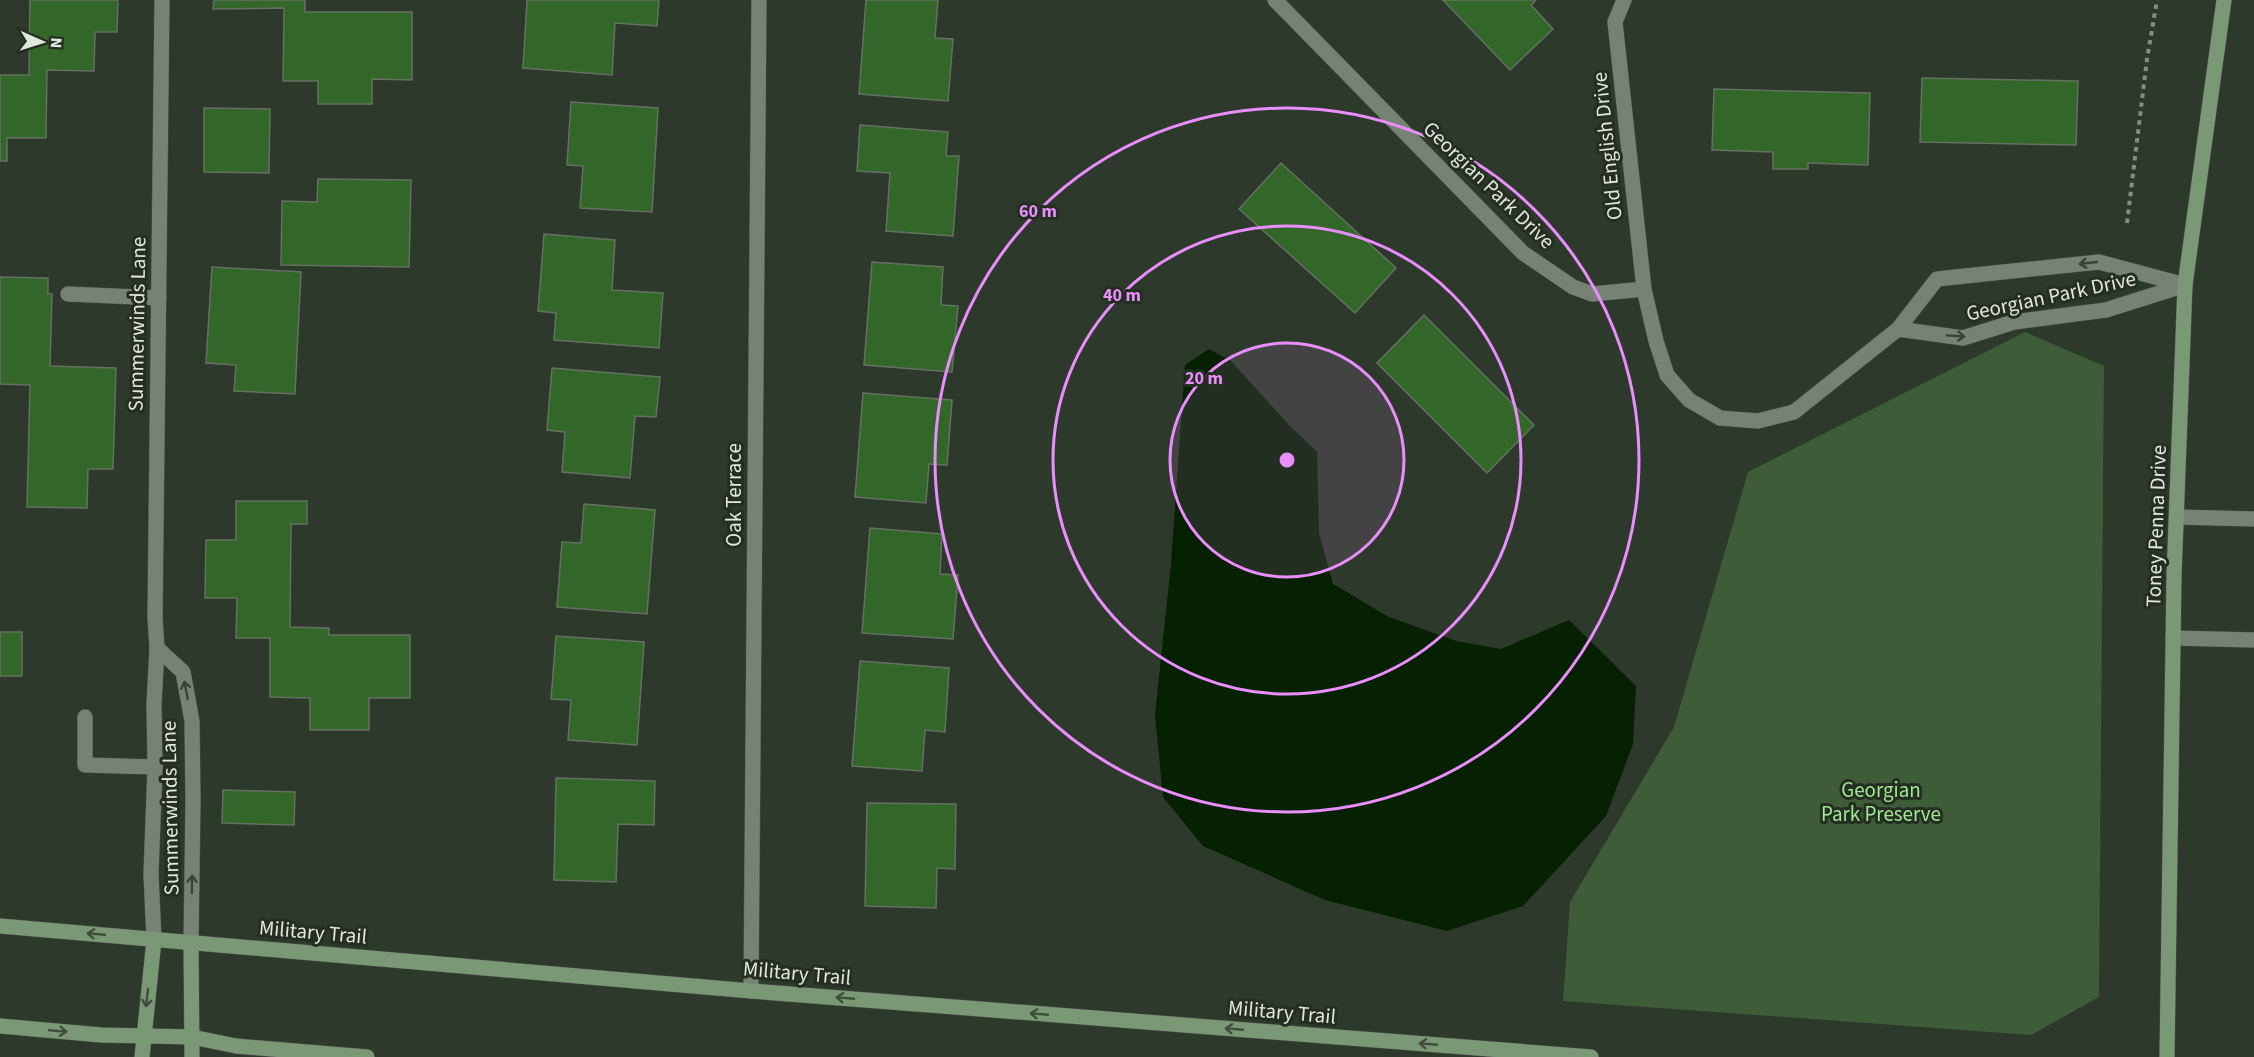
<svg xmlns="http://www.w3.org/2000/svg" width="2254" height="1057" font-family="'Source Sans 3',sans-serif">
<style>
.green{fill:#3e5c38}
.water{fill:#062102}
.building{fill:#336629;stroke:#647162;stroke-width:1.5}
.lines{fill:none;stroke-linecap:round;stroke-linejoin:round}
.lane-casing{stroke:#4a5448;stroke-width:16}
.street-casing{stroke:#4a5448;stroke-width:16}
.secondary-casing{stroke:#4a5448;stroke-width:16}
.path{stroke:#858e83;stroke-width:4;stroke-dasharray:4.5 4.5;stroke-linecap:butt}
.lane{stroke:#768374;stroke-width:15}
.street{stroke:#768374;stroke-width:15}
.secondary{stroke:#7b9876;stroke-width:15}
.oneway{stroke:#384336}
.oneway2{stroke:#3e4e3b}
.ring{fill:none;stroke:#ea8dfd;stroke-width:3}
.labels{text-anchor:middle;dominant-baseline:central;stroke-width:6;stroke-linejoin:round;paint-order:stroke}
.street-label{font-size:21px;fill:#e0e7de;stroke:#242e21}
.park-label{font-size:21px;fill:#9fe891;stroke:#242e21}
.centre{fill:#ea8dfd;stroke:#242e21;stroke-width:3}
.ring-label{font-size:18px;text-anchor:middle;font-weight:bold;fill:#ea8dfd;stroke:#242e21;stroke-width:6;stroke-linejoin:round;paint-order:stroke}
</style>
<rect width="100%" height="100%" fill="#2d392b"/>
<path class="green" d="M2025 332 2104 366 2099 997 2031 1035 1563 1001 1570 902 1674 727 1748 472Z"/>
<path class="water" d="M1209 349 1231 361 1289 425 1317 452 1319 533 1333 584 1389 617 1456 641 1501 649 1569 620 1636 686 1633 744 1606 816 1523 906 1447 931 1325 900 1203 846 1163 797 1155 715 1171 564 1185 365Z"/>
<g class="building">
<path d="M30 0H118L117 32H95L94 71 47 70 46 138H7V161H0V75H29Z"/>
<path d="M214 0H305V12H412V80L372 79V104H318V81H283L284 8 213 9Z"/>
<path d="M527 0H659L657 26 615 23 612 75 523 68Z"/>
<path d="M866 0H938L935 38 953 39 948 101 859 94Z"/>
<path d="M1443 0H1536L1531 5 1553 29 1510 70Z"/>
<path d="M1922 78 2078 81 2076 145 1920 142Z"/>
<path d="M1714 89 1870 93 1868 165 1808 163V169H1773V152L1712 150Z"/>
<path d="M571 102 658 108 652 212 580 208 583 166 567 165Z"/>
<path d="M204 108 270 109 269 173 204 172Z"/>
<path d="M860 125 948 132 946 156H959L953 236 886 231 890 173 857 171Z"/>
<path d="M1281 163 1396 268 1355 313 1239 209Z"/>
<path d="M318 179 411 180 409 267 281 265 282 201 317 202Z"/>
<path d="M544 234 615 240 612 290 663 293 659 348 554 340 556 313 538 311Z"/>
<path d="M872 262 943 267 941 305 958 306 952 372 864 365Z"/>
<path d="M212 267 301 272 295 394 234 391 236 365 206 363Z"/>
<path d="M0 277 48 278V294H52L50 366 116 368 113 469H88L87 508 27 507 30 385 0 384Z"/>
<path d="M1424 315 1534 425 1487 473 1377 363Z"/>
<path d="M552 368 660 377 656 417 635 416 630 478 562 472 565 432 547 430Z"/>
<path d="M863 393 952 400 947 465 929 464 926 503 855 497Z"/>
<path d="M236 501H307V524H291L290 627 329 628V635H410V698H369V730H310V698L270 697V638H236L237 598H205L206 540H236Z"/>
<path d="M584 504 655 510 647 614 557 607 562 542 581 543Z"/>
<path d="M870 528 942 534 940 574 958 575 953 639 862 633Z"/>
<rect x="0" y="632" width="22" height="44"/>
<path d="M556 636 644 642 637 745 568 740 571 700 551 699Z"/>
<path d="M860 661 949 668 945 732 925 730 922 771 852 766Z"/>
<path d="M556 778 655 781 654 825 618 824 616 882 554 880Z"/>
<path d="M223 790 295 792 294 825 222 823Z"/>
<path d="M867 803 956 804 955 869 937 868 936 908 865 906Z"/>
</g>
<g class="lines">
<g class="lane-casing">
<g id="lane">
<path d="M68 294 159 298"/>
<path d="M2177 517 2254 519"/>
<path d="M2173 638 2254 640"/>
<path d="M85 717V765L155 767"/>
</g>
</g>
<g class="street-casing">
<g id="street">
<path d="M1275 0 1523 253 1573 287 1592 294 1644 289"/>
<path d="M1624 0 1615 22 1644 289 1656 341 1667 375 1689 400 1720 418 1758 421 1794 412 1898 329 1937 279 2099 262 2185 285"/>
<path d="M1898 329 1963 338 2014 322 2106 310 2185 285"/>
<path d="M157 648 183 672 192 721 193 801 191 943"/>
<path d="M154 940 151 874 155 767 154 704 157 648 155 618 162 0"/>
<path d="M751 991 759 0"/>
</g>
</g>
<g class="secondary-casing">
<g id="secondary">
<path d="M0 926 751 991 1591 1057"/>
<path d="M191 943 192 1057"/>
<path d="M0 1026 101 1035 192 1037 236 1046 367 1057"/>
<path d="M142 1057 154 940"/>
<path d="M2167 1057 2174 576 2185 285 2224 0"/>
</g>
</g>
<path class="path" d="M2127 223 2147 59 2157 0"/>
<use href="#lane" class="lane"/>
<use href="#street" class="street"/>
<use href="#secondary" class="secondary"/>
</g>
<defs><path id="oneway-shaft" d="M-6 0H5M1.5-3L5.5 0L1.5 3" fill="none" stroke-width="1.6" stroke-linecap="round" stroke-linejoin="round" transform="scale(1.5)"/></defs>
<g class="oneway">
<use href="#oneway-shaft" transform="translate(2088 263) rotate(174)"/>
<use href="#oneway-shaft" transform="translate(1956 336) rotate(4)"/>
<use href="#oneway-shaft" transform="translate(186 690) rotate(-101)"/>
<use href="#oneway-shaft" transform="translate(192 884) rotate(-89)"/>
</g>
<g class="oneway2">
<use href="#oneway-shaft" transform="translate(96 934) rotate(-175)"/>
<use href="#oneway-shaft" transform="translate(147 998) rotate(97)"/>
<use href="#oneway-shaft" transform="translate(845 998) rotate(-175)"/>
<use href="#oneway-shaft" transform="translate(1039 1014) rotate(-175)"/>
<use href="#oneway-shaft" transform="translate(1234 1029) rotate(-175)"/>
<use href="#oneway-shaft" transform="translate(58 1031) rotate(5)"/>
<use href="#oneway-shaft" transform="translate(1428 1044) rotate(-175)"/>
</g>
<circle cx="1287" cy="460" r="117" fill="#ea8dfd" fill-opacity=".12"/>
<g class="ring">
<circle cx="1287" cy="460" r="117"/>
<circle cx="1287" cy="460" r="234"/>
<circle cx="1287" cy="460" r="352"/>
</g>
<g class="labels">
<g class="street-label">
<text transform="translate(1607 146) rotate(-96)">Old English Drive</text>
<text transform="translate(1489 185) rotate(44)">Georgian Park Drive</text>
<text transform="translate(2051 296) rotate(-12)">Georgian Park Drive</text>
<text transform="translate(137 324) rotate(-89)">Summerwinds Lane</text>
<text transform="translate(734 495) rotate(-90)">Oak Terrace</text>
<text transform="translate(2156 526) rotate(-88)">Toney Penna Drive</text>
<text transform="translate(170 808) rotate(-91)">Summerwinds Lane</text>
<text transform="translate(313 932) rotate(5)">Military Trail</text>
<text transform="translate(797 973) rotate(5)">Military Trail</text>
<text transform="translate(1282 1012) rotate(5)">Military Trail</text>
</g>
<g class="park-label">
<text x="1881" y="790">Georgian<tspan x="1881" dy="24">Park Preserve</tspan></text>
</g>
</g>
<circle cx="1287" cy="460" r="9" class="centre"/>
<g class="ring-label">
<text x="1038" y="217">60 m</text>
<text x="1122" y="301">40 m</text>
<text x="1204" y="384">20 m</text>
</g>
<g transform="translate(42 42) rotate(93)" stroke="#242e21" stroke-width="4.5" paint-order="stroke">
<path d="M0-4.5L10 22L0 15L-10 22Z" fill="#e0e7de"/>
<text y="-9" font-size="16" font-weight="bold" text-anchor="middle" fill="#e0e7de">N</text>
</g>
</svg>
